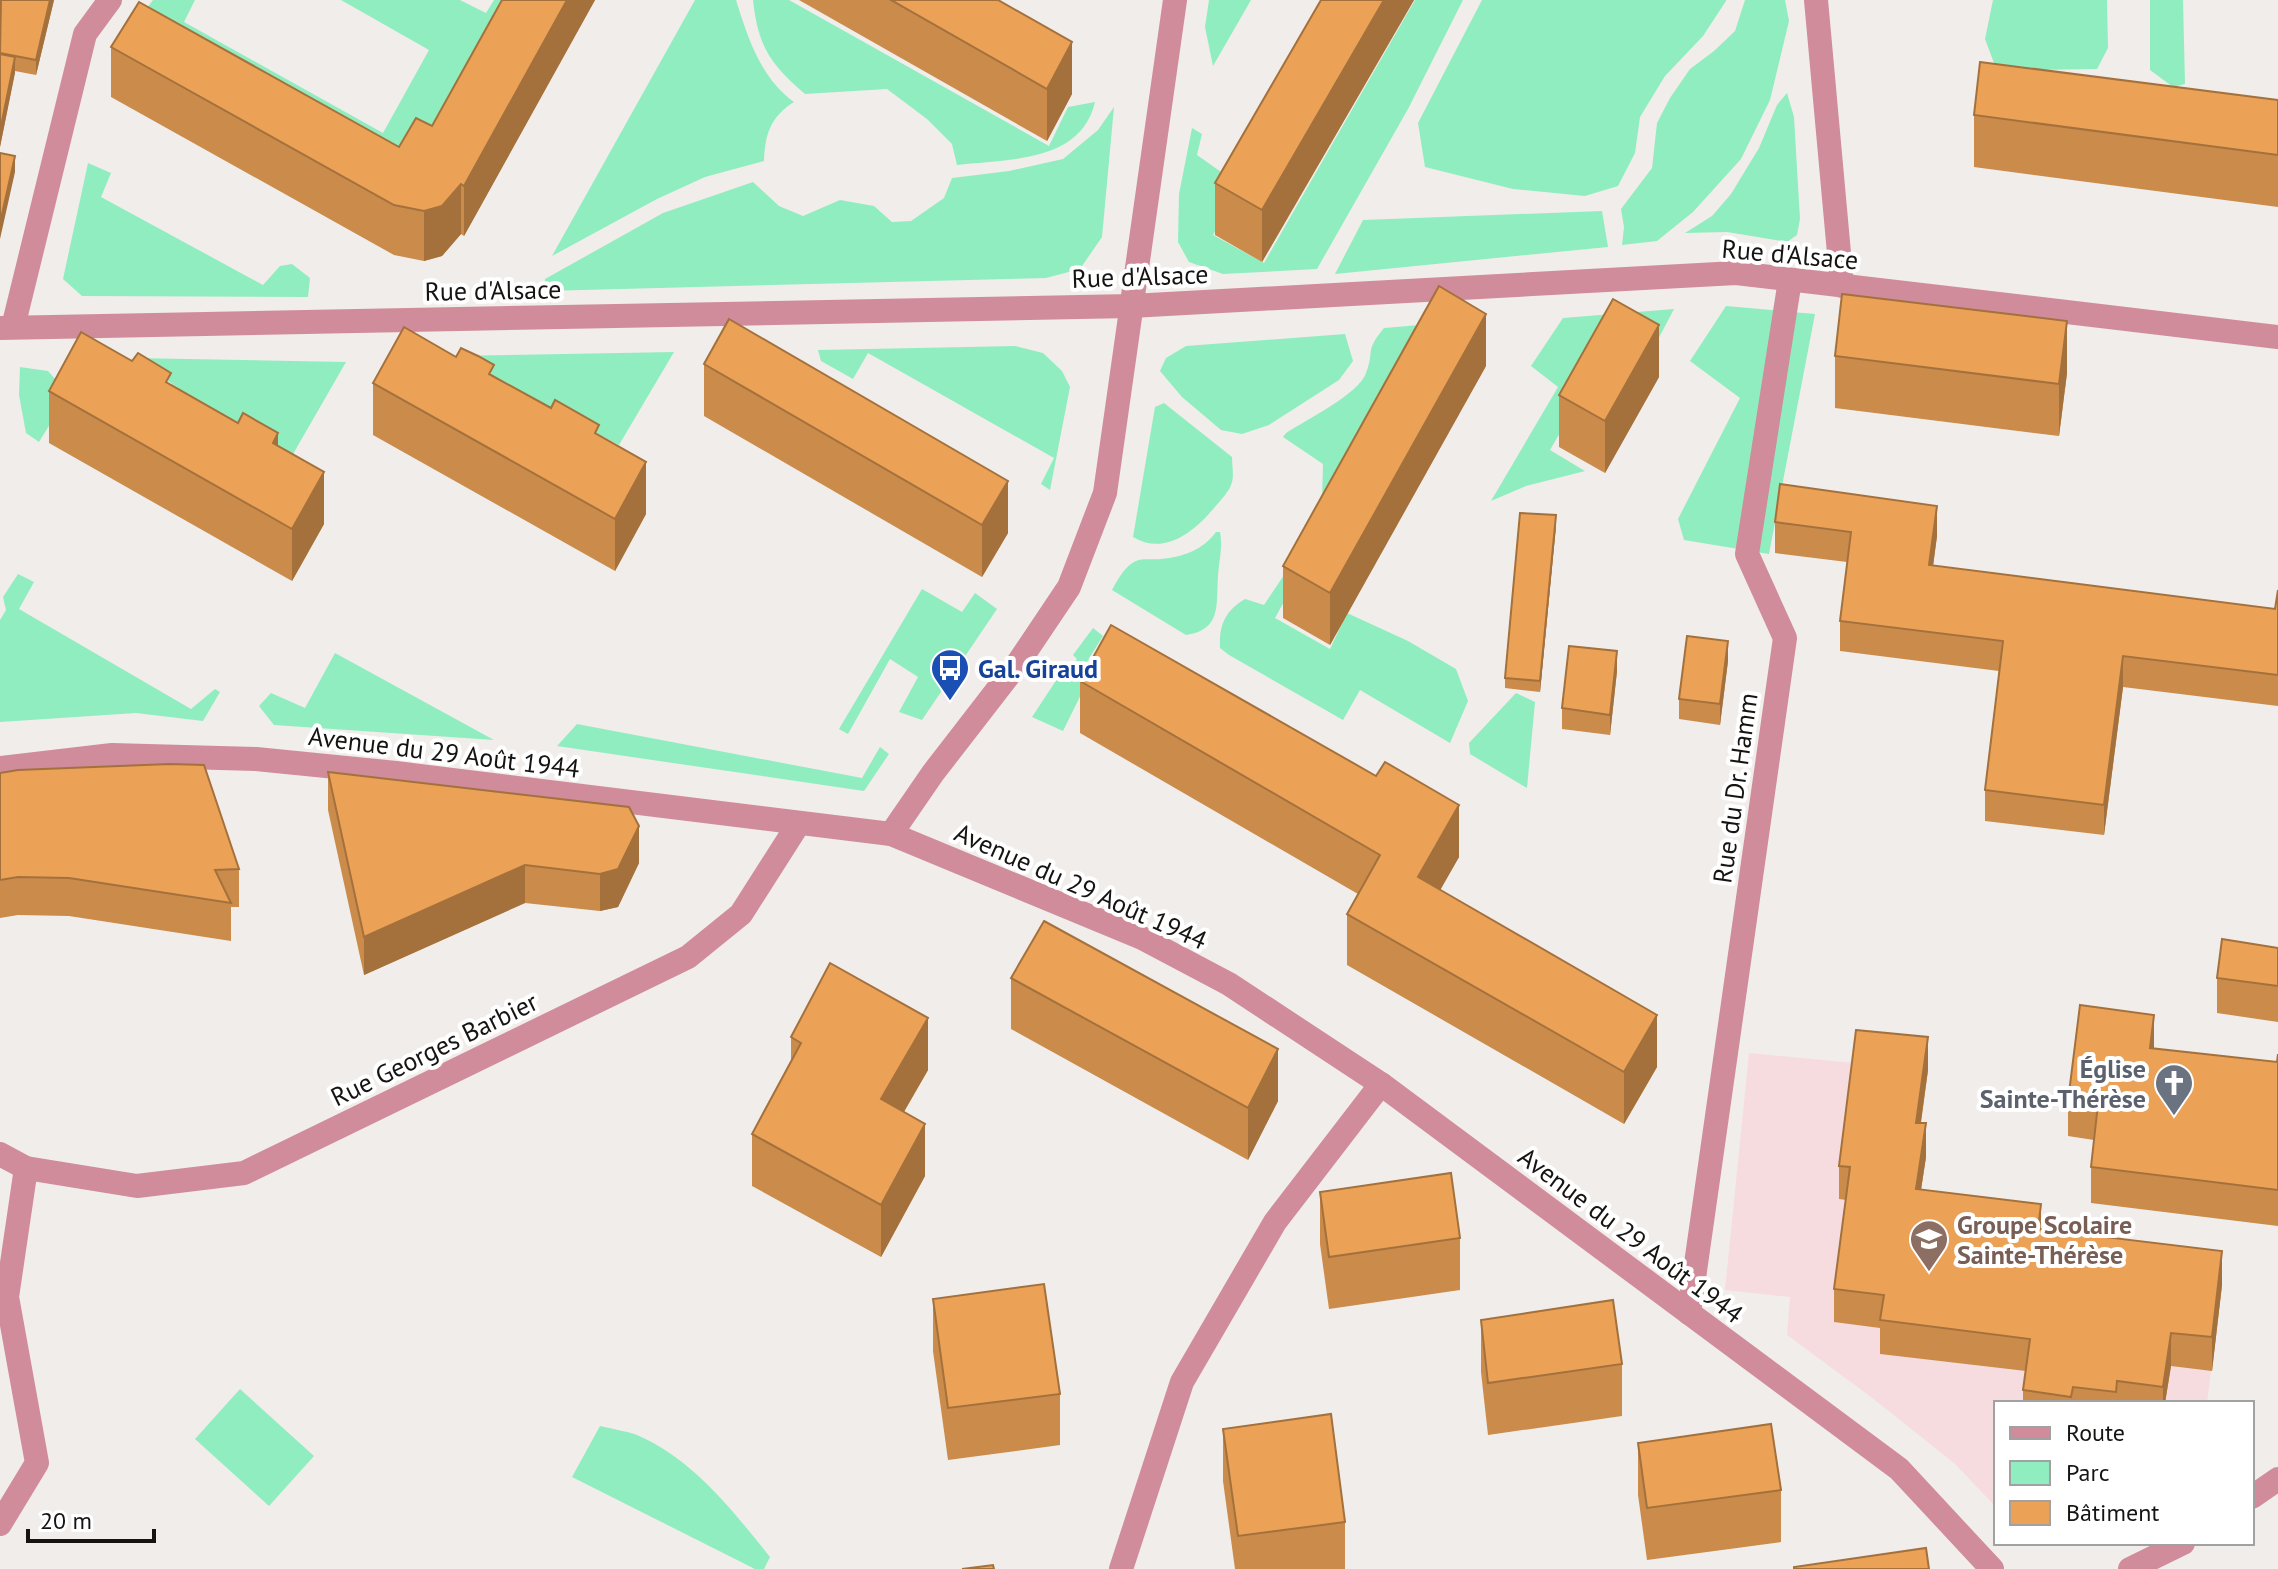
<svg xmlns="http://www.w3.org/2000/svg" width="2278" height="1569" font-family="'PT Sans',sans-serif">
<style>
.education{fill:#f7dcdf}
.green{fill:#90edc0}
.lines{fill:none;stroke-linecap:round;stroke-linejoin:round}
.minor{stroke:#d08c9a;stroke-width:24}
.wall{fill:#ca8b4b}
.shaded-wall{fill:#a4713d}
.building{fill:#eba257;stroke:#a4713d;stroke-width:2}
.labels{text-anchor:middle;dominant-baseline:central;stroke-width:8;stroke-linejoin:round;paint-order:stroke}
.street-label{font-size:26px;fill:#151413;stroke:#fff}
.transit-label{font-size:26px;font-weight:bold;fill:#164399;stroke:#fff;text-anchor:start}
.worship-label{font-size:26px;font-weight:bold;fill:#5b616d;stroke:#fff;text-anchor:end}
.education-label{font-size:26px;font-weight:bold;fill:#785e54;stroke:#fff;text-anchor:start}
</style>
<rect width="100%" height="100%" fill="#f1edea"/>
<path class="education" d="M1749 1053 1928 1070 1916 1156 1926 1157 1916 1222 2222 1285 2207 1403H1996V1507L1954 1463 1871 1397 1787 1335 1790 1297 1725 1290Z"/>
<g class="green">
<path d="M153 0H195L184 22 383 133 429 50 341 0H460L486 13 494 0H521L429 165 134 25Z"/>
<path d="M695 0H736C748 38 760 77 794 102 770 117 765 135 764 161L705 177 657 199 552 256Z"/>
<path d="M753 0H789L1049 146 1068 107 1095 102C1081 163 1007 159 957 165L952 144 927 119 887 89 805 94C770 64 758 46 753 0Z"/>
<path d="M1209 0H1251L1213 66 1205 27Z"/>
<path d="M1415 0H1463L1408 109 1317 269 1223 274 1189 262 1178 242 1179 194 1192 128 1202 134 1197 155 1241 186 1213 235 1264 263Z"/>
<path d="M1482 0H1726V1L1703 36 1665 76 1640 117 1635 153 1618 186 1585 196 1513 189 1425 167 1418 123Z"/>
<path d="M1745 0H1785L1789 21 1770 100 1741 159 1693 212 1657 241 1622 245 1624 227 1621 209 1652 168 1657 123 1670 98 1690 69 1714 51 1735 31Z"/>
<path d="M1993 0H2107L2108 48 2097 69 2026 70 1994 63 1985 39Z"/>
<path d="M2150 0H2183L2185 84 2173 87 2150 70Z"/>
<path d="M1787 93 1794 117 1800 219 1797 235 1787 242 1727 232 1685 233 1712 216 1731 194 1759 148 1777 105Z"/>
<path d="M1114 107 1102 237 1080 269 1046 278 544 291 545 279 663 213 753 182 779 206 803 216 840 200 874 206 892 222 911 221 944 198 952 178 1009 171 1063 159 1098 130Z"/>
<path d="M88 163 111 173 101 197 263 285 280 266 292 264 310 278 308 297 82 296 63 279Z"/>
<path d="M1602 211 1608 247 1335 274 1363 220Z"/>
<path d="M1726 306 1815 314 1769 554 1684 540 1678 519 1740 398 1690 361Z"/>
<path d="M1674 309 1644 366 1609 349 1550 450 1585 471 1526 486 1491 501 1558 387 1531 366 1563 318Z"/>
<path d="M1444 323 1401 390 1275 618 1330 649 1347 613 1408 641 1456 669 1468 701 1450 743 1360 690 1343 720 1229 655 1220 648C1219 625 1225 611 1245 599L1264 605 1286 572 1322 501 1323 464 1283 437 1286 433C1306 420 1359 394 1366 373 1375 350 1364 352 1384 328Z"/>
<path d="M1345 334 1353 361 1339 380 1269 425 1242 434 1221 430 1182 397 1160 371 1166 358 1186 346Z"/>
<path d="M1015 346 1043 353 1062 371 1070 387 1050 490 1041 484 1054 458 868 353 853 379 821 361 818 350Z"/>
<path d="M674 352 619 445 449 356Z"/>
<path d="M133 358 346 362 289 461Z"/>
<path d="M20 367 48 371 64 389 61 406 39 442 26 433 19 395Z"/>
<path d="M1164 403 1232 457C1232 465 1234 475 1232 482 1230 491 1220 501 1214 508 1194 532 1164 556 1133 537L1155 407Z"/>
<path d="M1216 532H1220C1223 547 1219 560 1218 576 1216 604 1222 630 1186 635L1112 590C1118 579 1125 566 1136 561 1143 558 1154 560 1161 559 1183 557 1203 550 1216 532Z"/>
<path d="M18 574 34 582 19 609 191 709 215 689 220 692 203 721 136 713 0 722V620L6 610 3 597Z"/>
<path d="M922 589 962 612 975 593 997 609 922 720 899 712 918 677 890 659 848 734 839 729Z"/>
<path d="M1093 628 1103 636 1088 660 1095 666 1063 731 1032 717 1059 676 1063 679 1077 659 1073 655Z"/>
<path d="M335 653 494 740 274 725 259 706 271 693 305 708Z"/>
<path d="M1516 693 1535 702 1527 788 1470 754 1469 743Z"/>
<path d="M577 724 862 778 880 747 889 754 864 791 557 746Z"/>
<path d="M240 1389 314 1456 269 1506 195 1439Z"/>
<path d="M600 1426C612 1429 626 1431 637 1435 693 1459 733 1511 770 1557L764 1569H755L572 1477Z"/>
</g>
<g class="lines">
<g class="minor">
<path d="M1816 0 1842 286"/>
<path d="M13 327 85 34 110 0"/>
<path d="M0 328 1131 306 1736 273 2278 337"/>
<path d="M0 768 112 755 256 759 396 773 891 834 1142 938 1229 984 1381 1084 1899 1469 1992 1569"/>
<path d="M891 834 933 773 1018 663 1069 587 1105 493 1175 0"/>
<path d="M0 1154 26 1168"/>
<path d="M1689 1313 1785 638 1747 554 1790 280"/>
<path d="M2252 1497 2278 1479"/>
<path d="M0 1524 37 1463 7 1297 26 1168 137 1186 244 1173 688 957 741 914 799 823"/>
<path d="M1121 1569 1182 1382 1275 1222 1381 1084"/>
<path d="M2130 1569 2183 1543"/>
</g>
</g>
<g class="wall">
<path d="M1 0H54L36 75 15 71 0 147Z"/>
<path d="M502 0H595L464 236 461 234 442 256 424 261 394 255 111 97V47L399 147 432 126Z"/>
<path d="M799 0H998L1072 94 1047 141Z"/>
<path d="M1321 0H1414L1262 262 1215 235V183Z"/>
<path d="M2278 100V207L1974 167V115Z"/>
<path d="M1835 356 2067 373 2059 436 1835 408Z"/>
<path d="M704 364 1008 533 982 577 704 416Z"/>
<path d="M1486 366 1330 645 1283 618V566Z"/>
<path d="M494 377 599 435 646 514 615 571 373 435V383Z"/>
<path d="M1659 377 1605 473 1559 447V395Z"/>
<path d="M171 384 278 446 324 524 292 581 49 443V391Z"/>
<path d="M1775 522 1937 536 1933 566 2275 609 2278 590V706L2123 687 2104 835 1985 821V790L1999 671 1840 651V621L1847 562 1775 553Z"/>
<path d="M1556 526 1540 692 1505 688V678Z"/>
<path d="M1728 661 1720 725 1679 719V699Z"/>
<path d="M1617 671 1610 735 1562 729V708Z"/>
<path d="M1080 681 1459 857 1440 890 1657 1067 1624 1124 1347 965V914L1358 894 1080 733Z"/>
<path d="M328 772 639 863 618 907 600 911 525 903 364 975 328 810Z"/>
<path d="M0 773 239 869V907H231V941L69 916 18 915 0 918Z"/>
<path d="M2278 948V1022L2217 1013V978Z"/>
<path d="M1011 978 1278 1101 1248 1160 1011 1029Z"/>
<path d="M791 1037 928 1070 904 1112 925 1176 881 1257 752 1186V1134L791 1062Z"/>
<path d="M2154 1049 2277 1062 2278 1054V1226L2091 1203V1167L2094 1140 2068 1136V1101Z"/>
<path d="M1928 1070 1921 1123 1926 1157 1921 1190 2041 1229 2222 1285 2212 1371 2171 1366 2165 1403H2023V1390L2026 1371 1880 1354V1328L1834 1322V1289L1846 1200 1839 1199V1166Z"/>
<path d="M1320 1192 1460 1238V1290L1329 1309 1320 1244Z"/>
<path d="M933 1299 1060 1394V1445L948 1460 933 1351Z"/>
<path d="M1481 1320 1622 1364V1416L1488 1435 1481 1372Z"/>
<path d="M1223 1429 1345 1522V1569H1235L1223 1481Z"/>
<path d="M1638 1443 1781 1490V1542L1647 1560 1638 1495Z"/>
</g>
<g class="shaded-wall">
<path d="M50 0H54L36 75V60Z"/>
<path d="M567 0H595L464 236V186Z"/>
<path d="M1384 0H1414L1262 262V210Z"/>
<path d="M1072 42V94L1047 141V89Z"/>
<path d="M15 57V73L0 147V131Z"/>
<path d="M15 156V172L0 239V223Z"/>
<path d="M461 184V234L442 256 424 261V211Z"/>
<path d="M1486 314V366L1330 645V593Z"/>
<path d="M2067 321V373L2059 436V384Z"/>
<path d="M1659 325V377L1605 473V421Z"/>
<path d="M278 433V485L273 443Z"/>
<path d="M646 462V514L615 571V519Z"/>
<path d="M324 472V524L292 581V529Z"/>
<path d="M1008 481V533L982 577V525Z"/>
<path d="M1937 506V536L1929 596V565Z"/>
<path d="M1556 515V526L1540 692V681Z"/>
<path d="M1728 641V661L1720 725V704Z"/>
<path d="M1617 651V671L1610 735V715Z"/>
<path d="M2123 656V687L2104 835V805Z"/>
<path d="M1459 805V857L1418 929V877Z"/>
<path d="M639 826V863L618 907 600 911V874Z"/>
<path d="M525 865V903L364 975V937Z"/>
<path d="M1657 1015V1067L1624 1124V1072Z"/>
<path d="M2154 1015V1050L2150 1048Z"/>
<path d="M928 1018V1070L881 1151V1099Z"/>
<path d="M1928 1037V1070L1916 1156V1123Z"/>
<path d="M1278 1049V1101L1248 1160V1108Z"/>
<path d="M1926 1123V1157L1916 1222V1189Z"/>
<path d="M925 1124V1176L881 1257V1205Z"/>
<path d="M2041 1204V1237L2038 1229Z"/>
<path d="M2222 1251V1285L2212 1371V1337Z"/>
<path d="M2171 1333V1366L2165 1403H2163V1387Z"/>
</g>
<g class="building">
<path d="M1 0H50L36 60 0 53Z"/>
<path d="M502 0H567L464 186 461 184 442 206 424 211 394 205 111 47 139 2 399 147 416 118 432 126Z"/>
<path d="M891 0H998L1072 42 1047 89Z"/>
<path d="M1321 0H1384L1262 210 1215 183Z"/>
<path d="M0 54 15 57 0 131Z"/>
<path d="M1980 62 2278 100V155L1974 115Z"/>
<path d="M0 153 15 156 0 223Z"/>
<path d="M1439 286 1486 314 1330 593 1283 566Z"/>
<path d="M1842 294 2067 321 2059 384 1835 356Z"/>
<path d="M1613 299 1659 325 1605 421 1559 395Z"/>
<path d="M729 319 1008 481 982 525 704 364Z"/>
<path d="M404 327 456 357 461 348 478 356 494 365 489 374 551 408 555 400 599 425 595 433 646 462 615 519 373 383Z"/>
<path d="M81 332 132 361 138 353 171 373 166 382 238 423 243 413 278 433 273 443 324 472 292 529 49 391Z"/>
<path d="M1780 484 1937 506 1929 565 2275 609 2278 590V675L2123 656 2104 805 1985 790 2003 641 1840 621 1851 532 1775 522Z"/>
<path d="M1520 513 1556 515 1540 681 1505 678Z"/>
<path d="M1111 625 1376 776 1385 762 1459 805 1418 877 1657 1015 1624 1072 1347 914 1380 855 1080 681Z"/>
<path d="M1687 636 1728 641 1720 704 1679 699Z"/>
<path d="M1569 646 1617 651 1610 715 1562 708Z"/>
<path d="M170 764 204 765 239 869 215 870 231 903 69 878 18 877 0 880V773L18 770Z"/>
<path d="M328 772 629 807 639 826 618 869 600 874 525 865 364 937Z"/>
<path d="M1044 921 1278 1049 1248 1108 1011 978Z"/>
<path d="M2222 939 2278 948V986L2217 978Z"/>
<path d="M830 963 928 1018 881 1099 925 1124 881 1205 752 1134 801 1043 791 1037Z"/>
<path d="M2080 1005 2154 1015 2150 1048 2277 1062 2278 1054V1190L2091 1167 2098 1104 2068 1101Z"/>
<path d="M1856 1030 1928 1037 1916 1123H1926L1916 1189 2041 1204 2038 1229 2222 1251 2212 1337 2171 1333 2163 1387 2117 1381 2116 1392 2073 1387 2071 1397 2023 1390 2030 1339 1880 1320 1884 1295 1834 1289 1850 1167 1839 1166Z"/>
<path d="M1451 1173 1460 1238 1329 1257 1320 1192Z"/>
<path d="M1044 1284 1060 1394 948 1408 933 1299Z"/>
<path d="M1613 1300 1622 1364 1488 1383 1481 1320Z"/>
<path d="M1331 1414 1345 1522 1238 1536 1223 1429Z"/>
<path d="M1771 1424 1781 1490 1647 1508 1638 1443Z"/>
<path d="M1926 1548 1929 1569H1794V1567Z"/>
<path d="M993 1565 994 1569H962Z"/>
</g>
<defs>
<g id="bus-pin" transform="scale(2)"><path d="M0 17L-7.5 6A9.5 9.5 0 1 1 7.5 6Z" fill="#1a4fb4" stroke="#fff"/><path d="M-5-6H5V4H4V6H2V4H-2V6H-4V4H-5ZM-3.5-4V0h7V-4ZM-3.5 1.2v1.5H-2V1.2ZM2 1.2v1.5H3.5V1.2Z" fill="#fff"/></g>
<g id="church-pin" transform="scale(2)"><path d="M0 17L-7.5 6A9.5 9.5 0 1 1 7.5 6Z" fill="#6b7280" stroke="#fff"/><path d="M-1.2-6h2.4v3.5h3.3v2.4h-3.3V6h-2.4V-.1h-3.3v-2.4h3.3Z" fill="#fff"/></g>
<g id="school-pin" transform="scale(2)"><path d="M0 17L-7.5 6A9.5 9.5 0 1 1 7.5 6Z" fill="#8d6e63" stroke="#fff"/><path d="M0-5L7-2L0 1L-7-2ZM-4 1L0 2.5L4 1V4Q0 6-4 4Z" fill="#fff"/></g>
</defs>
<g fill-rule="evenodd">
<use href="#bus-pin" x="950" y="668"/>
<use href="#church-pin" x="2174" y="1083"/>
<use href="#school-pin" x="1929" y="1239"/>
</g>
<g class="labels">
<g class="street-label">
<text transform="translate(1790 254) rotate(5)">Rue d'Alsace</text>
<text transform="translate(1140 276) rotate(-2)">Rue d'Alsace</text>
<text transform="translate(493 290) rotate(-1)">Rue d'Alsace</text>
<text transform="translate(444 752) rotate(7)">Avenue du 29 Août 1944</text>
<text transform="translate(1735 788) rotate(-82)">Rue du Dr. Hamm</text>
<text transform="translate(1081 886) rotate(24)">Avenue du 29 Août 1944</text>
<text transform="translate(434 1049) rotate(-26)">Rue Georges Barbier</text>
<text transform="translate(1631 1235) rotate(37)">Avenue du 29 Août 1944</text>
</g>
<g class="transit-label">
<text x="978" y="668">Gal. Giraud</text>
</g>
<g class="worship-label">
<text x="2146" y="1068">Église<tspan x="2146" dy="30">Sainte-Thérèse</tspan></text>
</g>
<g class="education-label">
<text x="1957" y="1224">Groupe Scolaire<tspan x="1957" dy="30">Sainte-Thérèse</tspan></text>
</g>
</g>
<rect x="1994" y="1401" width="260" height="144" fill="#ffffff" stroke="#a1a1a1" stroke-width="2"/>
<rect x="2010" y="1427" width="40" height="12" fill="#d08c9a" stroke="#a1a1a1" stroke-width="2"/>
<text x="2066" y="1441" font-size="24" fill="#151413">Route</text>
<rect x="2010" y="1461" width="40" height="24" fill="#90edc0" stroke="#a1a1a1" stroke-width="2"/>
<text x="2066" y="1481" font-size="24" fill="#151413">Parc</text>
<rect x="2010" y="1501" width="40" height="24" fill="#eba257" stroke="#a1a1a1" stroke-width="2"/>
<text x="2066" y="1521" font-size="24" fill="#151413">Bâtiment</text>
<path d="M28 1529v12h126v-12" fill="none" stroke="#151413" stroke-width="4"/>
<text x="40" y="1529" font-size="24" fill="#151413" stroke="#ffffff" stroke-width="6" paint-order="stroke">20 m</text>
</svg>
